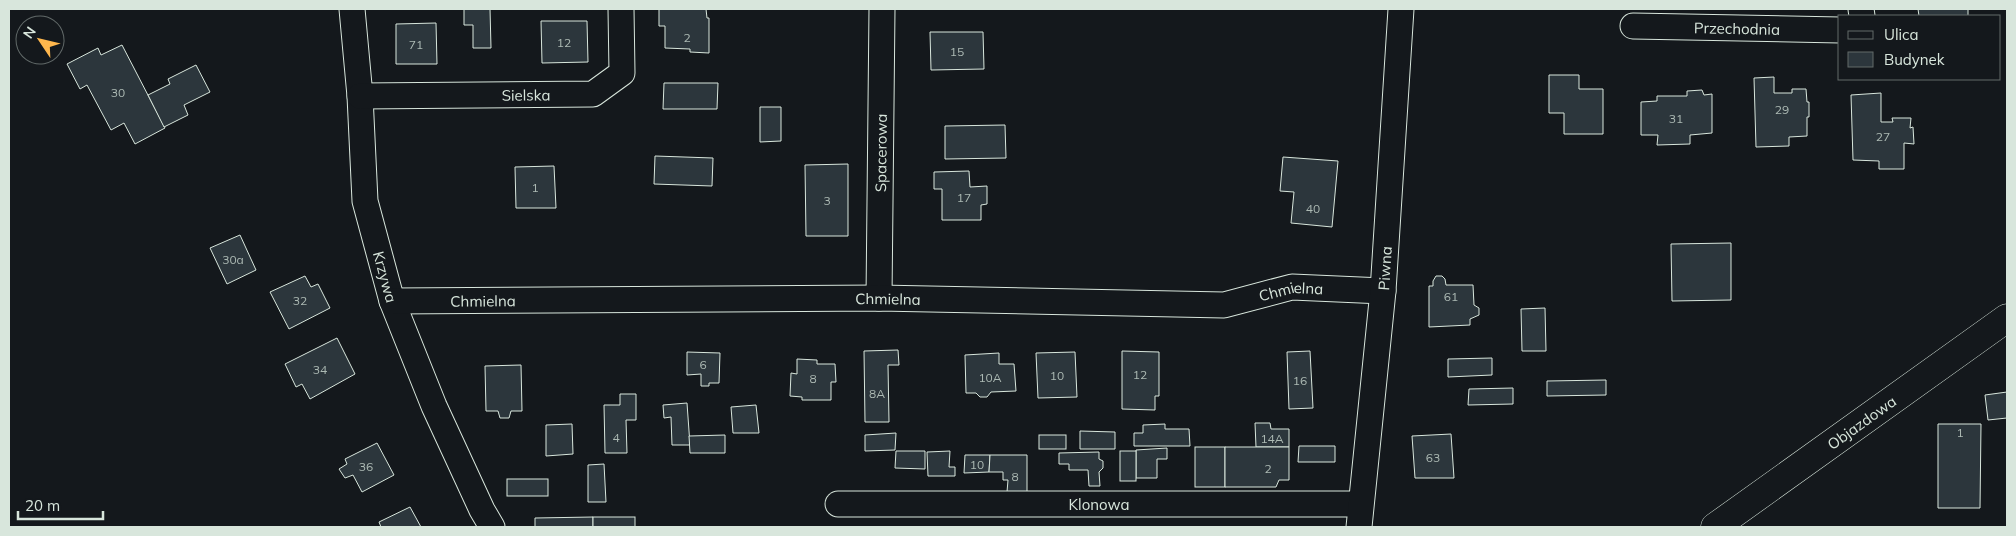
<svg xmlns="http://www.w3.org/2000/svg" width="2016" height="536" font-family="Mulish,sans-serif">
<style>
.building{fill:#2c363c;stroke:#d8e6dc}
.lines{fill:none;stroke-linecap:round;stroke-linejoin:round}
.street-casing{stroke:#d8e6dc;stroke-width:27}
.primary-casing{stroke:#d8e6dc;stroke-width:29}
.street{stroke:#14181c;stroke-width:25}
.primary{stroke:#14181c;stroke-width:28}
.labels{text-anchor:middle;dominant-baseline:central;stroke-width:4;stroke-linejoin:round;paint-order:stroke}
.number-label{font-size:12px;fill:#adbab4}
.street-label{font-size:15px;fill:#d8e6dc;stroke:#14181c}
</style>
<rect width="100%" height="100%" fill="#14181c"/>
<g class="building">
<path d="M464 9H490L491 48H473V25H464Z"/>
<path d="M659 9H706L707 18H709V53L690 52V49L665 48V26H659Z"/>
<path d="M1918 9H1968V16H1919Z"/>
<path d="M541 21H587L588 62 542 63Z"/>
<path d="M436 23 437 64H396V24Z"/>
<path d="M930 32H983L984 69 931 70Z"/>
<path d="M122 45 165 128 135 144 124 123 111 130 87 85 80 89 67 64 98 48 101 55Z"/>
<path d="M196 65 210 92 184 105 188 115 164 127 148 95 170 84 168 79Z"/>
<path d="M1549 75H1579V89H1603V134H1564V113H1549Z"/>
<path d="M1774 77V93H1792V89H1806L1807 102H1809V117H1807V136L1789 137V146L1756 147 1754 78Z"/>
<path d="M664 83H718L717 109H663Z"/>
<path d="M1702 90 1704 95 1712 94V133L1690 135V144L1657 145 1658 135H1641V102L1657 101V96H1687V91Z"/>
<path d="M1881 93V122H1893L1892 118H1911L1910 128 1913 127 1914 144 1904 143V169H1879V161L1853 160 1851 95Z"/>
<path d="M760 107H781V141L760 142Z"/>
<path d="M1005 125 1006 158 945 159V126Z"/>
<path d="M655 156 713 158 712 186 654 184Z"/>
<path d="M1283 157 1338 161 1332 227 1291 223 1294 192 1280 191Z"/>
<path d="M848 164V236H806L805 165Z"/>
<path d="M554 166 556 208H516L515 167Z"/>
<path d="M969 171 970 187 987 186V204L981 205V220H942V189H934V172Z"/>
<path d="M240 235 256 270 227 284 210 248Z"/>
<path d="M1731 243V300L1672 301 1671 244Z"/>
<path d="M305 276 311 287 318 284 330 308 289 329 270 292Z"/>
<path d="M1436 276H1442L1445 279 1446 285H1473L1474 305 1479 308V315L1470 319V325L1429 327V286H1433V281Z"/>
<path d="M1545 308 1546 351H1522L1521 309Z"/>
<path d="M337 338 355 374 310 399 302 384 296 387 285 364Z"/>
<path d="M898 350 899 365H888L889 422H865L864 351Z"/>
<path d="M1122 351 1159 352V396H1155V410L1122 409Z"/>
<path d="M1310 351 1313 408 1289 409 1287 352Z"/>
<path d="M687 352 720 353 719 383H709V386H701V374L687 375Z"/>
<path d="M1075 352 1077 397 1038 398 1036 353Z"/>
<path d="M999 353V364H1014L1016 391 991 392 987 397H980L976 393H966L965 355Z"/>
<path d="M1492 358V375L1448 377V359Z"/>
<path d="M797 359 817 360V364H835L836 382H831V400H802V397L790 396 791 373 797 374Z"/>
<path d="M521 365 522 411H511L509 418H500L498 411H486L485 366Z"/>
<path d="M1606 380V395L1547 396V381Z"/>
<path d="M1513 388V404L1468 405 1469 389Z"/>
<path d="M2007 392V418L1988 420 1985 395Z"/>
<path d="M620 394H636V420H626L627 453H605L604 405H620Z"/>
<path d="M687 403 690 445H672L671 417 664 418 663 405Z"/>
<path d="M756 405 759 433H733L731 407Z"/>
<path d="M1255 423H1270L1271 429H1289V447H1256Z"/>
<path d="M572 424 573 454 546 456V425Z"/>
<path d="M1165 424V429H1189L1190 446H1134V433H1143V425Z"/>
<path d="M1938 424H1981L1980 508H1938Z"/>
<path d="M1080 431 1115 432V449H1080Z"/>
<path d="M896 433 895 450 865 451V435Z"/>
<path d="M1451 434 1454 478H1415L1412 436Z"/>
<path d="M725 435V453H690L689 436Z"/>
<rect x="1039" y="435" width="27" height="14"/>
<path d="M377 443 394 475 362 492 353 475 345 478 339 469 347 464 345 459Z"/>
<path d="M1299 446H1335V462H1298Z"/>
<rect x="1195" y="447" width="30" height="40"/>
<path d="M1225 447H1289V480H1279L1276 487H1225Z"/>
<path d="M1167 448V459H1157V478H1136V450Z"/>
<path d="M896 451H925V469L895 468Z"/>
<path d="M950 451 949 467H955V476H928L927 452Z"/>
<rect x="1120" y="451" width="16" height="30"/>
<path d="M1099 452V459L1103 461V468L1099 472 1100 486H1089L1088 470H1069V464H1059V453Z"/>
<path d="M965 455H990L989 472 964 473Z"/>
<path d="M990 455H1027V492H1007L1008 480H1003V472H989Z"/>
<path d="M604 464 606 502H588V465Z"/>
<rect x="507" y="479" width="41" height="17"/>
<path d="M410 507 421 527H381L379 522Z"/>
<path d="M593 517V527H535V518Z"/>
<rect x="593" y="517" width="42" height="10"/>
</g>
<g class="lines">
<g class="street-casing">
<g id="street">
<path id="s1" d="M352 9 360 96 365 201 392 301 434 406 482 510 492 527"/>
<path d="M1861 9 1862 16"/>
<path id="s2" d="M1633 26 1840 30"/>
<path id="s3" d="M360 96 593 94 622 73 621 9"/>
<path id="s4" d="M879 298 882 9"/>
<path id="s5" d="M392 301 879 298 1224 305 1292 287 1383 291"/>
<path id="s6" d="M838 504H1360"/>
<path id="s7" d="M1359 527 1383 291 1401 9"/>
</g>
</g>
<g class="primary-casing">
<g id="primary">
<path id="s8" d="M1715 527 2007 318"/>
</g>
</g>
<use href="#street" class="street"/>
<use href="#primary" class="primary"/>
</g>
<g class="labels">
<g class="number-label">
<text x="687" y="37">2</text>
<text x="564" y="42">12</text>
<text x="416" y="44">71</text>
<text x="957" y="51">15</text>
<text x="118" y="92">30</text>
<text x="1782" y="109">29</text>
<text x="1676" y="118">31</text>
<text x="1883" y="136">27</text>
<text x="535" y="187">1</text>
<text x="964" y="197">17</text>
<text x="827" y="200">3</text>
<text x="1313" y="208">40</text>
<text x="233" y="259">30a</text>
<text x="1451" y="296">61</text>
<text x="300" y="300">32</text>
<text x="703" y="364">6</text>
<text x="320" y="369">34</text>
<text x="1140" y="374">12</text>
<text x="1057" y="375">10</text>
<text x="990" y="377">10A</text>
<text x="813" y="378">8</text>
<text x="1300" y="380">16</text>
<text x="877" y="393">8A</text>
<text x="1960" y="432">1</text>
<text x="616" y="437">4</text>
<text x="1272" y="438">14A</text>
<text x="1433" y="457">63</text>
<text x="977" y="464">10</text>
<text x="366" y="466">36</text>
<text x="1268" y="468">2</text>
<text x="1015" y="476">8</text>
</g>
<g class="street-label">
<text stroke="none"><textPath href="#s2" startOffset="104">Przechodnia</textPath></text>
<text stroke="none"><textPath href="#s3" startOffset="166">Sielska</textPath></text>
<text stroke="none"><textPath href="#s4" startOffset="145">Spacerowa</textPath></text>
<text stroke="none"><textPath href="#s7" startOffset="260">Piwna</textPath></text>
<text stroke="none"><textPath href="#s1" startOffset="271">Krzywa</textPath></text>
<text stroke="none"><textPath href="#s5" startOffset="901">Chmielna</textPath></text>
<text stroke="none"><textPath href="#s5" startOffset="496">Chmielna</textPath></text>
<text stroke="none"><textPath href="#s5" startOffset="91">Chmielna</textPath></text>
<text stroke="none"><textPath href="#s8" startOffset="180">Objazdowa</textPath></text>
<text stroke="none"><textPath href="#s6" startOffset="261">Klonowa</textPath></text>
</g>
</g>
<rect width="2016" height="536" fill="none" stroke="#d8e6dc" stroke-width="20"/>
<rect x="1838" y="15" width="162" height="65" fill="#14181c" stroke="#626a69"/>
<rect x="1848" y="31" width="25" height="8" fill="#14181c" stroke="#626a69"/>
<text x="1884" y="40" font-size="15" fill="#d8e6dc">Ulica</text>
<rect x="1848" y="52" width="25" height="15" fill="#2c363c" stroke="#626a69"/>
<text x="1884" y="65" font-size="15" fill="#d8e6dc">Budynek</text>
<g transform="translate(40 40) rotate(305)"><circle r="24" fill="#14181c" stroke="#626a69"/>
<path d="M0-4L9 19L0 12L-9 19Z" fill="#ffb74d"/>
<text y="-8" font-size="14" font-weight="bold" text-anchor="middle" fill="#d8e6dc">N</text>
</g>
<path d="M18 511v8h85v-8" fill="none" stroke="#d8e6dc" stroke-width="2.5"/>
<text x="25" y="511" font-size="15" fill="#d8e6dc" stroke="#14181c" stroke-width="4" paint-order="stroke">20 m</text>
</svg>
